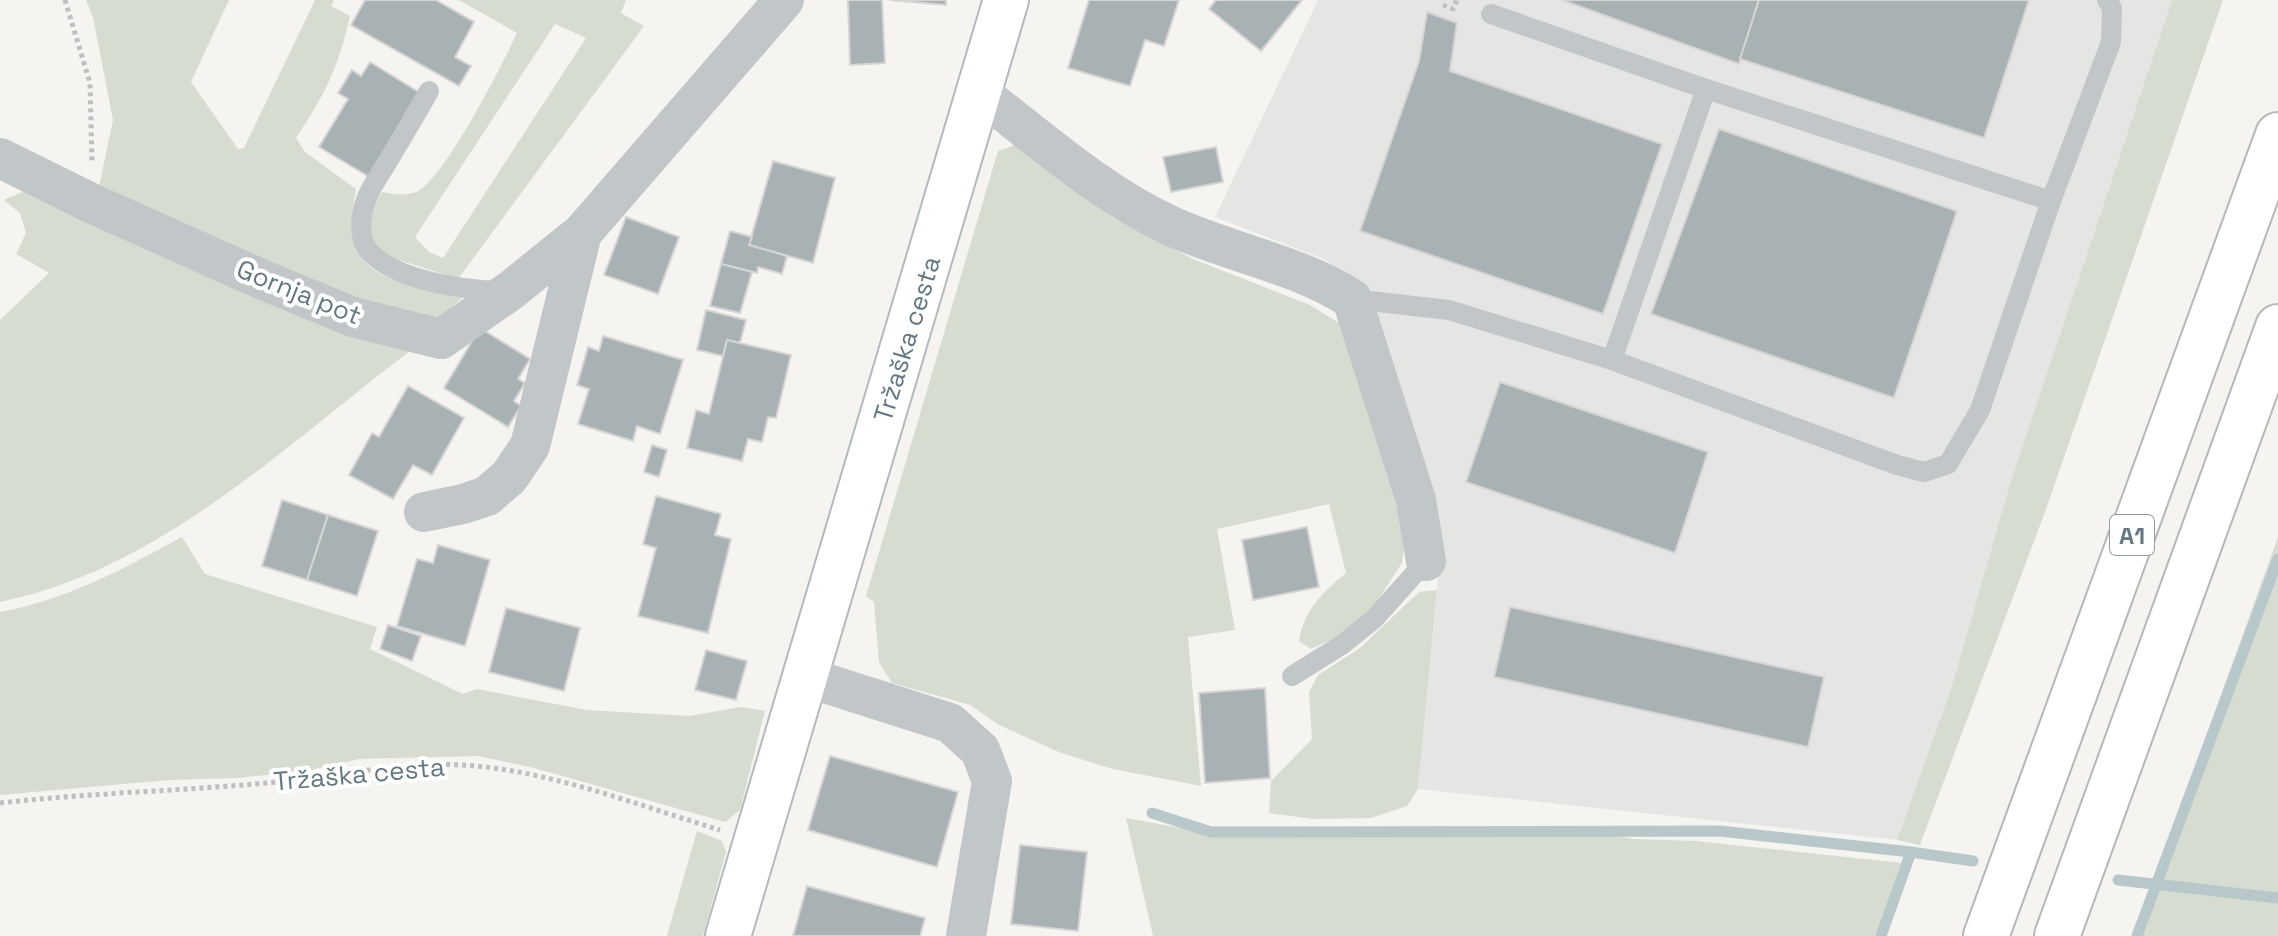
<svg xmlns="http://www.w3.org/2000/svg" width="2278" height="936" font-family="'Space Grotesk',sans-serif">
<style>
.built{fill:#e5e6e4}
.green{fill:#d7dcd1;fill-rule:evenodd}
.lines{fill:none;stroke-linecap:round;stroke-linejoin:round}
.stream{stroke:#b8c7c9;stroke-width:11}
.building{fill:#a8b2b5;stroke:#d6d5d3;stroke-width:2}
.secondary-casing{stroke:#b3babd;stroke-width:48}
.motorway-casing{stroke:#b4b8ba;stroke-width:48}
.path{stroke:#bdbfc1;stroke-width:5;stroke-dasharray:4 4;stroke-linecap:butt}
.service{stroke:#c1c6c8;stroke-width:20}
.minor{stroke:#c1c6c8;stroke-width:40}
.secondary{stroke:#fff;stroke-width:44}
.motorway{stroke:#fff;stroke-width:44}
.labels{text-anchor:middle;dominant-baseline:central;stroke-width:8;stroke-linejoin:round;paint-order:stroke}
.shield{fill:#fff;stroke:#91a1a8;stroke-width:2}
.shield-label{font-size:24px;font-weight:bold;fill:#627983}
.street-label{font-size:26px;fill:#627983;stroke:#fff}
</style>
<rect width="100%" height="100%" fill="#f5f4f0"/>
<path class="built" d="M1318 0H2172L2010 484 1951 689 1897 840 1418 789 1442 539 1362 287 1324 259 1215 217Z"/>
<g class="green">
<path d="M86 0H229L191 82 238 149 244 148 315 0H334L331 6 350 16C338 69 326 92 296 138L305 152 356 189C353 207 349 228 355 245 368 285 429 288 464 296L440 318 326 298 97 196 113 120 93 17Z"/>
<path d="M459 0H626L621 13 644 26 458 279 387 256 366 237 368 215 382 192C394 194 406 197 418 191 445 177 503 64 517 33ZM555 24 586 38 443 258 429 252 415 237Z"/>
<path d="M2172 0H2223L2045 512 1920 845 1897 840 1951 689 2010 484Z"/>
<path d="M1015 145 1112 217 1193 259 1310 305 1339 323 1401 503 1405 540 1402 563 1374 606 1341 635 1311 649 1299 641C1304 610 1323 592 1346 573L1329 504 1217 529 1235 630 1188 637 1201 786 1113 769 1061 753 999 725 970 705 892 683 879 662 874 602 866 596 998 151Z"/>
<path d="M29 189 418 345C288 442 164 568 0 602V320L49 273 16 254 26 233 20 213 4 200Z"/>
<path d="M182 537 205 574 377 627 370 649 463 694 477 689 587 710 689 716 741 707 765 711 740 810 725 822 534 768 478 756 359 759 311 770 237 778 169 780 0 795V612C66 600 123 569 182 537Z"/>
<path d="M2278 537V936H2134Z"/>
<path d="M1437 590 1418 789 1407 806 1371 818 1313 819 1269 813 1271 781 1312 739 1309 692 1318 675 1360 648 1419 592Z"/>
<path d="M1126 818 1203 832 1267 837 1524 832 1597 834 1635 839 1696 841 1912 864 1886 936H1153Z"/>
<path d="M697 831 722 841 726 852 703 936H667Z"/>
</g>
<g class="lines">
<g class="stream">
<path d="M1152 813 1211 832 1720 831 1911 852"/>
<path d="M2118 880 2278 898"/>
<path d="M1881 936 1911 852 1973 861"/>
<path d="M2137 936 2278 559"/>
</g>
</g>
<g class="building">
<path d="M365 0H436L474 22 455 57 471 66 459 86 351 25Z"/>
<path d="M848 0H882L885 63 850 65Z"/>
<path d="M890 0H946V5Z"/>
<path d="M1089 0H1179L1164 46 1145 40 1130 86 1068 68Z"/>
<path d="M1216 0H1302L1261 51 1209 9Z"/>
<path d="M1562 0H1759L1739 64Z"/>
<path d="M1759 0H2029L1984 138 1740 59Z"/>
<path d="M1427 12 1457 23 1450 71 1662 144 1603 314 1360 231 1419 61Z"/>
<path d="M370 62 422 94 371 178 319 147 348 99 338 93 352 70 361 76Z"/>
<path d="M1719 129 1957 211 1894 398 1651 314Z"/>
<path d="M1216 147 1223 182 1171 192 1163 157Z"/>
<path d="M773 161 835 178 813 263 749 245Z"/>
<path d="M626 217 679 237 658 294 604 275Z"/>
<path d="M730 231 752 237 749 245 787 256 782 274 758 267 757 273 721 264Z"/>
<path d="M721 264 752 272 740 313 710 306Z"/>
<path d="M706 310 746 320 740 343 727 340 723 356 697 350Z"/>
<path d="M480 328 530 359 518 379 525 383 514 401 521 406 508 427 444 388Z"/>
<path d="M603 336 683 360 660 434 637 426 633 441 578 424 589 389 577 385 588 347 599 351Z"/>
<path d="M727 340 791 355 776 418 768 417 762 442 748 439 742 461 687 448 696 410 709 414Z"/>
<path d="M1500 382 1708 452 1675 553 1466 482Z"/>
<path d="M408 386 464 418 432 475 413 465 393 499 349 475 372 433 379 437Z"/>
<path d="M652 445 667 450 659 477 644 472Z"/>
<path d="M656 496 721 514 715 535 731 539 708 633 638 616 656 548 643 544Z"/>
<path d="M282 500 328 515 307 580 262 566Z"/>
<path d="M328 515 378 531 357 596 307 580Z"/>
<path d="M1307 527 1319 587 1253 600 1242 540Z"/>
<path d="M438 545 490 560 465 646 397 626 417 559 433 563Z"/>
<path d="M1510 607 1824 677 1808 747 1494 677Z"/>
<path d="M506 608 580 628 564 691 489 672Z"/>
<path d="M388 625 421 636 412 661 380 649Z"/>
<path d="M706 650 747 661 736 700 695 690Z"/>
<path d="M1265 688 1270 778 1205 783 1199 693Z"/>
<path d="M830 756 958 792 937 867 808 830Z"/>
<path d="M1020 845 1087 852 1078 931 1011 924Z"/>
<path d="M807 886 925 918 920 936H793Z"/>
</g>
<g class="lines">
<g class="secondary-casing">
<path id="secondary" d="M728 936 1006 0"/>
</g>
<g class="motorway-casing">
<g id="motorway">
<path d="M1986 936 2278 135"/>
<path d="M2057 936 2278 327"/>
</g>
</g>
<g class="path">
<path d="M65 0 90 83 92 163"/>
<path d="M1443 5 1453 9 1457 0"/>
<path d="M0 803C89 793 178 791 267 783 340 776 412 758 485 767 564 776 644 807 720 830"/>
</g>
<g class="service">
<path d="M1491 14 1706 89 2051 201"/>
<path d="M429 91C415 116 400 141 385 166 377 179 366 194 363 210 360 222 360 242 369 251 395 281 465 290 502 291"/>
<path d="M1352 299 1449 310 1612 360 1897 465 1924 472 1948 464 1980 410 2051 201 2111 42 2112 8 2107 0"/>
<path d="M1612 360 1706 89"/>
<path d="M1292 676 1343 644 1374 619 1426 561"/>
</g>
<g class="minor">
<path d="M980 93C1041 140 1100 193 1171 226 1230 253 1298 264 1352 299L1416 500 1426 561"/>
<path d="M0 158 93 204 263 280 353 317 441 339 510 291 582 233 784 0"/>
<path d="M424 512 463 504 487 496 509 477 530 446 582 233"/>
<path d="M806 677 950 723 980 750 992 781 966 936"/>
</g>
<use href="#secondary" class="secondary"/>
<use href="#motorway" class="motorway"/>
</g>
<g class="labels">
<rect class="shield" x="2110" y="515" width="44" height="40" rx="6"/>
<g class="shield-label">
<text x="2132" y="535">A1</text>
</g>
<g class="street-label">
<text transform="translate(299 292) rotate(22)">Gornja pot</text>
<text transform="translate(907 339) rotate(-73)">Tržaška cesta</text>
<text transform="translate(359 774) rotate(-5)">Tržaška cesta</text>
</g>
</g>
</svg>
